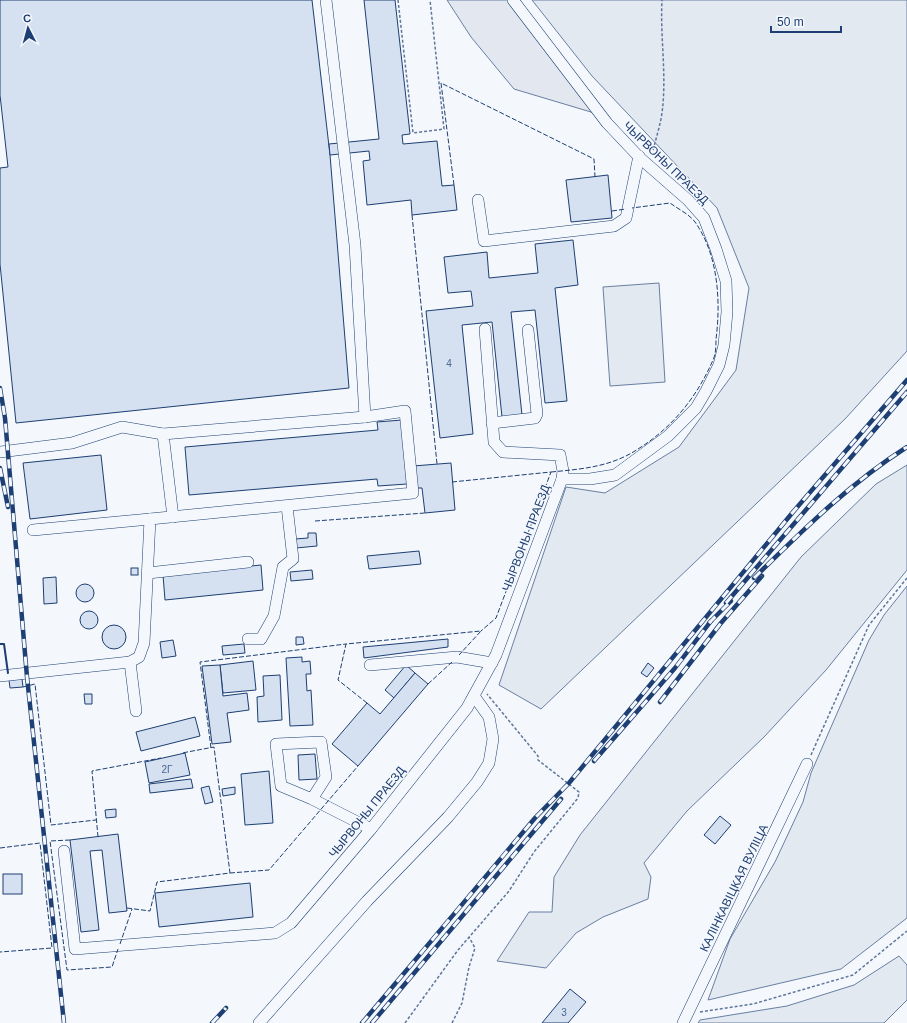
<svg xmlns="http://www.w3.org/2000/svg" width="907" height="1023" font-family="Arial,sans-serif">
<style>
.green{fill:#e3e9f0;stroke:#687fa3}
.parking{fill:#e3e8f0;stroke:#687fa3}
.building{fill:#d5e0f0;stroke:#1d3f73}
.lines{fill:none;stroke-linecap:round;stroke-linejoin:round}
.minor-casing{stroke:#1d3f73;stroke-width:12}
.path{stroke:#5e769c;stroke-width:1.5;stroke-dasharray:3 2;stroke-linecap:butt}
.minor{stroke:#f4f7fb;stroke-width:11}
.rail-casing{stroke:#1d3f73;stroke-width:4.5}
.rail{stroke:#f4f7fb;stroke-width:3;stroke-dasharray:9;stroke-linecap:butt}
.fence{stroke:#1d3f73;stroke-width:1;stroke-dasharray:5 2;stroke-linecap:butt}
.wall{stroke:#1d3f73;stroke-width:2}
.labels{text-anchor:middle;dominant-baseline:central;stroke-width:3;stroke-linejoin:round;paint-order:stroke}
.number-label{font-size:10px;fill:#4b6792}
.street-label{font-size:12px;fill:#1d3f73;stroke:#f4f7fb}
</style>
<rect width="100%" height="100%" fill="#f4f7fb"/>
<g class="green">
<path d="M532 0H907V351L845 419 541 709 499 685 566 487 605 493 679 447 736 370 749 288 717 208 592 76Z"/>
<path d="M659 283 665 382 610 386 603 287Z"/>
<path d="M907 465V570L826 670 764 737 687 811 644 863 651 877 648 899 603 917 576 933 546 968 497 961 529 912H552L554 877 580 835 801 557 876 484Z"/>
<path d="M907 586V918L841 969 708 1000 730 939 775 862 803 802 811 773 869 640 884 615Z"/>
<path d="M899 956 907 965V1000L884 1023H698L700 1020 787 1006 854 985Z"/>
</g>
<path class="parking" d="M447 0H513L601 115 514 89 471 37Z"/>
<g class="building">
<path d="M0 0H312L330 155 349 388 16 423 0 264V168L8 167 0 95Z"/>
<path d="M364 0H395L410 134 402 135 403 144 437 141 442 186 454 185 457 210 412 215 411 200 367 205 363 161 370 160 369 151 330 155 329 144 379 139Z"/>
<path d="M608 175 612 218 571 222 566 180Z"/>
<path d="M573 240 578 285 555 288 567 401 545 403 535 310 511 312 522 415 502 417 492 322 462 325 473 434 440 438 426 311 473 306 471 291 448 293 444 257 487 252 489 278 538 273 535 244Z"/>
<path d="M402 420 407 484 378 486 377 479 189 495 185 447 378 430 377 422Z"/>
<path d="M101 455 107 510 30 519 23 463Z"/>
<path d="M451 463 455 510 425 513 422 488H415L413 466Z"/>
<path d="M308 533H316L317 546 296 548 295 539 308 538Z"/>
<path d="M419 551 421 564 369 569 367 556Z"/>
<path d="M261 565 263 590 165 600 163 575Z"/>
<rect x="131" y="568" width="7" height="7"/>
<path d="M312 570 313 579 291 581 290 572Z"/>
<path d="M56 577 57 603 44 604 43 578Z"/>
<circle cx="85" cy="593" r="9"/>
<circle cx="89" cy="620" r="9"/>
<circle cx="114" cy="637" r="12"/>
<path d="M296 637H303L304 644 296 645Z"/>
<path d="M448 639V647L364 658 363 647Z"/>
<path d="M173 640 176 656 162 658 160 642Z"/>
<path d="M244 644 245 653 223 655 222 646Z"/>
<path d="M302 657V662L310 661 311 674H306L307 691 311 690 313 725 290 726 286 658Z"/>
<path d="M253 661 256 690 223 693 220 665Z"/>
<path d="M648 663 654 668 647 677 641 673Z"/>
<path d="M220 665 223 696 247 693 249 710 227 713 231 742 212 744 202 666Z"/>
<path d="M406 665 415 673 394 698 385 690Z"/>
<path d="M415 673 428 684 358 766 332 744 367 703 380 714Z"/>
<path d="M280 675 282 720 258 722 257 697 264 696 263 676Z"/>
<path d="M22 679 23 687 10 688 9 680Z"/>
<path d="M84 694H92V704H85Z"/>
<path d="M195 717 200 736 141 751 136 732Z"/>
<path d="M185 753 190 775 149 783 145 762Z"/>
<path d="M315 754 317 779 299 780 298 755Z"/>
<path d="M269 771 273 823 245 825 241 774Z"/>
<path d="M191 779 193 788 150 793 149 784Z"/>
<path d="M209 786 213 802 205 804 201 788Z"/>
<path d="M235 787V794L223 796 222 789Z"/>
<path d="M116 809V817L106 818 105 810Z"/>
<path d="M720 816 731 825 715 844 704 835Z"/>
<path d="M118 834 127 911 109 913 102 850 90 851 99 930 81 932 70 840Z"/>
<rect x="3" y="874" width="19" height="20"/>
<path d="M250 883 253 917 159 927 155 893Z"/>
<path d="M570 989 586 1002 568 1023H542Z"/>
</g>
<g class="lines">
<g class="minor-casing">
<g id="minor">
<path d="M478 200 484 241 614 226 626 218 639 156"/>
<path d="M485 329 494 442 503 452 560 455 563 471 562 479"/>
<path d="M492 423 535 418 537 414 528 330"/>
<path d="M0 452 72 443 122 427 163 434"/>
<path d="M173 517 163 434 365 417"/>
<path d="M33 530 150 519"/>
<path d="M148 573 248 562"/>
<path d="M248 639H261L274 616 283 567 293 559 287 506"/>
<path d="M130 662 136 711"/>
<path d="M370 665 457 657 492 663"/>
<path d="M0 676 130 662 139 657 144 643 150 519 413 493 405 411 365 417 355 245 326 0"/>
<path d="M312 799 326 777 321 742 276 744 281 786 312 799 371 829"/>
<path d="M64 851 75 949 275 933 291 923 371 829 467 708 496 655 562 479H590L615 475 668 436 696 408 706 391 719 365 724 345 727 312 726 281 716 249 704 218 688 200 640 158 607 123 513 0"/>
<path d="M259 1023 367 901 448 817 477 782 489 763 493 739 489 717 474 696"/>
<path d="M683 1023 807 764"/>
</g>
</g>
<g class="path">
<path d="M398 0 413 133 444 129 430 0"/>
<path d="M652 155C655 141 660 127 662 113 667 75 660 38 662 0"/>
<path d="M811 755 869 625 907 578"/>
<path d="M700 1012 753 1004 853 975 907 931"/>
<path d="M405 1023 458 950 509 891 534 852 578 798 579 792 538 760V756L487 694"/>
<path d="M452 1023 462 1003 469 967 475 948 469 937"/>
</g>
<use href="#minor" class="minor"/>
<g class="rail-casing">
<g id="rail">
<path d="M0 388 5 418 27 677 64 1023"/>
<path d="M0 468 8 507"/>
<path d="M754 578C802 531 850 483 907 447"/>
<path d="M726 603 907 392"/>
<path d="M709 623 731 601"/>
<path d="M660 702 721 623 762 576"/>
<path d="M594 761 675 668 711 621"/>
<path d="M212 1023 226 1008"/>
<path d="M362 1023 535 818 569 783 793 512 907 380"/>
<path d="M372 1023 561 799"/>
</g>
</g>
<use href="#rail" class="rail"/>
<g class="fence">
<path d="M454 185 441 83 594 159 595 177"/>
<path d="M612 211 626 209"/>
<path d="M412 215 437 464"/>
<path d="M551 472C582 469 611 467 638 449 672 428 697 397 713 360 716 354 716 345 716 339 721 301 718 254 695 222 689 214 678 209 670 203L632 208"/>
<path d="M452 482 551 472 496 618 481 631"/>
<path d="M315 521 425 513"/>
<path d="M428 684 452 662"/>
<path d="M23 687 35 684 51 825 96 820"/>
<path d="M367 703 338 680 346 644 481 631 459 655"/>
<path d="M211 748 200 662 346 644"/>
<path d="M98 837 92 771 161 758"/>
<path d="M70 840 50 841 67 970 112 967 118 949"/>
<path d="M0 848 40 843 52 948 0 952"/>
<path d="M230 873 269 870 358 766"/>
<path d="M127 908 150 911 157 882 230 873 214 747 182 753"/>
<path d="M120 944 132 909"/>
</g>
<path class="wall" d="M0 644H4L8 673"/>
</g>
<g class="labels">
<g class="number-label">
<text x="449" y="363">4</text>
<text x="167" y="769">2Г</text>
<text x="564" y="1012">3</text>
</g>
<g class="street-label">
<text transform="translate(666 163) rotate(44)">ЧЫРВОНЫ ПРАЕЗД</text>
<text transform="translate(526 538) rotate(-69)">ЧЫРВОНЫ ПРАЕЗД</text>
<text transform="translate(367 812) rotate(-51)">ЧЫРВОНЫ ПРАЕЗД</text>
<text transform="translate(734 888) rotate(-64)">КАЛІНКАВІЦКАЯ ВУЛІЦА</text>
</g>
</g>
<g transform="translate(28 28) rotate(354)" stroke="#f4f7fb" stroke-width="3" paint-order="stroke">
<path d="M0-3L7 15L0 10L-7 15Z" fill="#1d3f73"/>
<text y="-6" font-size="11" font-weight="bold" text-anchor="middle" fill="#1d3f73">С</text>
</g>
<path d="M771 26v6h70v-6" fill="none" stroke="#1d3f73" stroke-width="2"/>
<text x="777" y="26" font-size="12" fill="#1d3f73" stroke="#f4f7fb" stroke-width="3" paint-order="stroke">50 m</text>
</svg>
